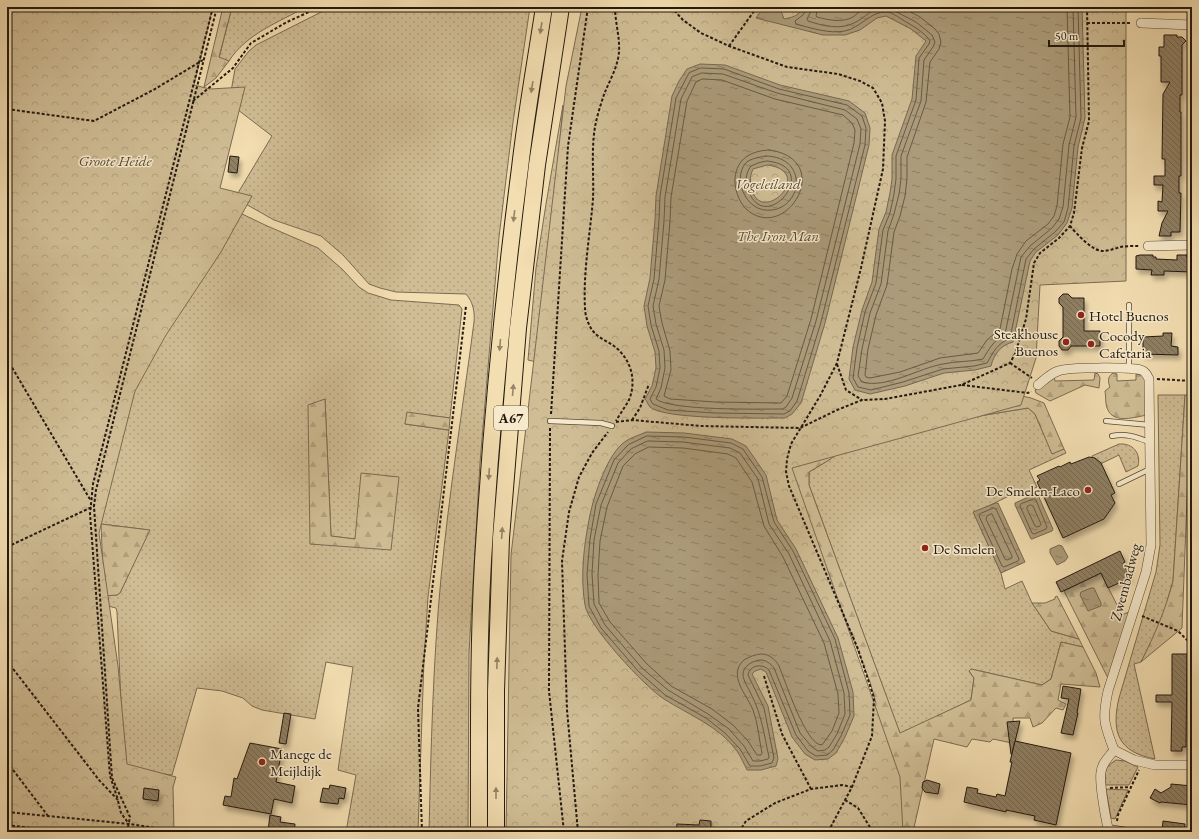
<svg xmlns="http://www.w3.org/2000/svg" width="1199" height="839" font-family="'EB Garamond',serif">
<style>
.grass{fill:url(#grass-dots);stroke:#7a6b52;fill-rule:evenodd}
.forest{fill:url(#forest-firs);stroke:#7a6b52}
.park{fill:url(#park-crowns);stroke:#7a6b52}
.water{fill:url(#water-ripples);stroke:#75674f;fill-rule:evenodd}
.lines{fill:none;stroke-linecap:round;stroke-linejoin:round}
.shore{stroke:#685a44;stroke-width:1}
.building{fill:url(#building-back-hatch);stroke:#23190f;filter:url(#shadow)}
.service-casing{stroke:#574a38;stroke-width:6}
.minor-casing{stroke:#574a38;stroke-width:10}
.motorway-casing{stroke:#23190f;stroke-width:18}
.path{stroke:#23190f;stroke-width:2;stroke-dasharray:3 2;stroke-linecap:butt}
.service{stroke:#f7eacc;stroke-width:4.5}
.minor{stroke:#f7eacc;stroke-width:9}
.motorway{stroke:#f3deb1;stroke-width:16}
.oneway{fill:#958568}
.poi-dot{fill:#8f2418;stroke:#f7eacc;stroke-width:1.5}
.labels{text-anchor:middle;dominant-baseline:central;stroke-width:3;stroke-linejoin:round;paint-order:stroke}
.shield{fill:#f7eacc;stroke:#635848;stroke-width:1}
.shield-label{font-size:14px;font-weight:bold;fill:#23190f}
.park-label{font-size:15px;font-style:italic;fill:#574a37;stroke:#f7eacc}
.poi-label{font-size:15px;fill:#23190f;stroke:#f7eacc;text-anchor:start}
.street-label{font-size:15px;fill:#23190f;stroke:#f7eacc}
</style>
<defs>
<pattern id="grass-dots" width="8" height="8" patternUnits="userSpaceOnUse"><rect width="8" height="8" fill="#d0bd95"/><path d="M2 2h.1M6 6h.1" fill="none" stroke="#b2a27f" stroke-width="1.8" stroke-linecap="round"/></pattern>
<pattern id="forest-firs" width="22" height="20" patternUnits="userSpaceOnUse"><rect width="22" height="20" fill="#d0bd95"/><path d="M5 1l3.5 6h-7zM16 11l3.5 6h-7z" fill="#b2a27f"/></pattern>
<pattern id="park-crowns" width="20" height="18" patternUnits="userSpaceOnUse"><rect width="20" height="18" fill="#d0bd95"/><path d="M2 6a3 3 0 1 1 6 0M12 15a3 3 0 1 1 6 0" fill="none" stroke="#b2a27f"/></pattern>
<pattern id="water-ripples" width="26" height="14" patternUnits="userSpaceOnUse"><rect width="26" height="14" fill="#ac9b7a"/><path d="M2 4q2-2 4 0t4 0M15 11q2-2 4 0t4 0" fill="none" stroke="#8c7e62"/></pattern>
<pattern id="building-back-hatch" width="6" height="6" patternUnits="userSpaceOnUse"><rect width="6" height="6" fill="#8f7f63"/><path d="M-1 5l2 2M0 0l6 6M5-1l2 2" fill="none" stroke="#746750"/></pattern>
<filter id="shadow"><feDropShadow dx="2.5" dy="4.5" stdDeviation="2" flood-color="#0004"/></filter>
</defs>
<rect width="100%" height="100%" fill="#f3deb1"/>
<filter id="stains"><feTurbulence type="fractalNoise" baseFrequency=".005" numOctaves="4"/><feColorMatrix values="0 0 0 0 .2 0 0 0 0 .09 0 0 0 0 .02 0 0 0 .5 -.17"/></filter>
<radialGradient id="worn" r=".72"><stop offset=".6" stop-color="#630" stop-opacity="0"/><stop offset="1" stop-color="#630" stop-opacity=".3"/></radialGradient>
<g class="grass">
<path d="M232 7H306C279 22 246 34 229 61L219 58Z"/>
<path d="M331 7H530L513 122 499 237 480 463 469 653 468 832H429C431 747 433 662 441 578 449 492 463 407 474 322 475 312 473 302 466 294L396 292 380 288 369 284 343 255 321 236 274 220 235 198 272 136 229 103 235 69 249 51 256 45Z"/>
<path d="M563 105 556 184 545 364 528 360 536 268 546 204Z"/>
<path d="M238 212 265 225 318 248 342 269 359 287 368 293 391 300 459 305 462 309 450 418 408 413 405 424 449 430 428 597 424 660 418 832H346L356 775 338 770 353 667 326 662 315 719 262 710 252 706 243 698 222 691 197 688 172 775 124 770 117 612 116 608 104 605V596L117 595 120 593 149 530 101 524 130 381 147 358ZM325 399 331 536 355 539 311 544Z"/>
<path d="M1158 395H1185L1173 581 1166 605 1158 629 1141 662 1134 664 1155 759C1118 752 1111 732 1119 698L1156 572 1160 545Z"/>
<path d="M1028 408 1035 414 1052 453 1064 449 1066 453 1029 470 1037 487 1014 497 1009 496 974 513 1001 573 1005 589 1022 581 1032 603 1051 631 1079 639 1083 647 1061 642 1051 679 1042 685 971 669 969 671 974 678 971 700 900 734 809 485V472L829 460 846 447 943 422Z"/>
<path d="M1119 444C1133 443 1141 453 1138 466L1126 472 1119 455 1096 466 1092 456Z"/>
<path d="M1116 760 1125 761 1138 767 1129 785H1106C1104 771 1104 768 1116 760Z"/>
<path d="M1106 789 1128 790 1115 819 1111 818Z"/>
</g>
<g class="forest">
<path d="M223 7H232L219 57 229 61 216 78 204 87Z"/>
<path d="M1095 373 1098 374 1100 378 1099 388 1085 385 1050 401 1036 393 1035 390 1054 377 1055 381 1094 380Z"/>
<path d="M1113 373 1117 374V381L1136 380V374L1141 375 1145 377 1147 415C1136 417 1114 424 1108 410 1105 405 1106 397 1105 391L1110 387C1108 382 1107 377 1113 373Z"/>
<path d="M1013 394 1031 398 1044 403 1064 449 1052 454 1035 414 1028 408 943 422 846 447 829 460 809 472V485L900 733 971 700 974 678 969 671 971 669 1042 685 1051 679 1061 642 1083 647 1096 673 1100 687 1061 684 1058 700 1066 704 1063 710 1056 708 1042 723 1033 727 1030 718H1013L1014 740 1012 743 993 739 990 742 972 739 967 747 934 739 913 832H887L874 717 876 703 870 682 792 482 791 457Z"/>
<path d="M1185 395H1191L1182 628 1141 662C1155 634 1165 611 1173 581Z"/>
<path d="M325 399 331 536 355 539 361 473 399 477 391 550 310 544 308 405Z"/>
<path d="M407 412 450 418 449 430 405 424Z"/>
<path d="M101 524 150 530 120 593 117 595 104 596Z"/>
<path d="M1101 573 1122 615 1133 610 1110 682 1064 591Z"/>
<path d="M1057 596 1079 639 1051 631 1032 603H1045L1055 599V597Z"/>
</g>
<g class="park">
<path d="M7 7H213L194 85 210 89 245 87 220 188 252 196 221 252 166 335 135 391 99 533 118 666 127 764 176 777 173 787 174 832H7Z"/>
<path d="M582 7H1126V281L1040 285 1036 358 1021 405 792 468 900 777 903 832H506L511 555 566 86Z"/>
</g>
<g class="water">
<path d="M764 7H781V11L784 19C793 17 799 16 803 7H1082L1085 118 1078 147 1072 208 1067 223 1058 235 1036 252 1030 261 1013 342C1001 345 994 354 991 366L975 370 944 373 905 386 870 394 855 390 849 379 853 347 862 310 872 282 879 229 886 212 890 193 892 179V155L912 99 916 56 926 41 911 29 886 16 877 18 860 30 845 35H823L756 18Z"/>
<path d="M700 64 725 65 780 85 849 101 865 113 870 128 869 145 825 323 801 403 792 414 785 418C762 418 664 420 650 407 648 405 647 401 645 399L652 386 656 368 655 352 647 326 644 306 650 278 655 220 656 196 672 96 679 81 687 69ZM767 165C815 171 766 223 753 193 750 184 749 178 753 169Z"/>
<path d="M646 432 684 433 732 439 746 446 766 475 777 520 796 549 838 638 853 692 854 716 845 737 836 753 828 759 815 760 805 754 792 737 766 672 761 669 755 671 752 674 768 706 778 759 776 766 761 770H747C744 764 741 757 737 751 719 726 689 715 664 699 645 687 588 626 585 605 580 576 584 544 590 515 594 495 608 452 626 441 632 437 640 435 646 432Z"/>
<path d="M1035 494 1038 495 1053 529 1052 531 1032 539H1031L1015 505V503Z"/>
<path d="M996 503H998L1025 562 1001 573 973 512Z"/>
<path d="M1059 545 1062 546 1068 557 1065 561 1057 565 1050 553V549Z"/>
<path d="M1091 588H1094L1101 603V606L1088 611 1080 595 1081 592Z"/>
</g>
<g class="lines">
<g class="shore">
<path d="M807 7 803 15 795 21 796 24C811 28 829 34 845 31 860 28 871 11 886 12 893 12 902 20 908 23 915 27 926 34 930 41L929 44 919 58 916 100 896 156V179L894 194 890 213 883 230 876 283 865 312 857 348 853 378 858 387 871 390 903 382 943 369 974 366 987 363C994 351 996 345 1010 338L1026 259 1034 249 1055 232 1064 222 1068 208 1074 146 1081 118 1078 7"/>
<path d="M812 7 811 11 807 19 808 21C823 26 840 30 854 23 868 16 868 10 885 7"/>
<path d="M818 7 816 16 817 17C828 20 842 23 853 17 857 14 861 10 866 7"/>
<path d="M887 7 916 22 932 35 935 42 933 47 924 60 921 101 901 156V179L899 194 894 214 888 231 881 284 870 313 862 349 858 376 862 382C886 389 919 368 943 364 956 361 970 362 983 359 989 349 994 340 1005 334L1021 257 1030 246 1052 228 1059 219 1063 207 1069 145 1076 117 1073 7"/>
<path d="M901 7 920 17 935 29 939 34 941 42 939 49 930 62 926 102 907 157V179L905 196 900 216 894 232 887 285 876 315 868 349 865 375 866 377 870 378 900 372 940 358 978 353 987 340 1000 329 1012 269 1017 254 1026 241 1048 224 1054 216 1057 206 1063 144 1070 117 1067 7"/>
<path d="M701 68 724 69 779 89 847 105 862 116 866 128 865 145 821 322 797 401 790 411 784 414 715 413 668 410 653 404 650 399 656 387 660 368 659 351 651 325 648 306 654 279 659 220 660 196 676 98 689 73Z"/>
<path d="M702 73 723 74 777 93 845 110 857 119 861 129 860 144 816 321 792 398 786 407 783 409C760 409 671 411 656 399L661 388 665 368 664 350 656 324 653 306 659 279 664 221 665 197 681 99 692 77Z"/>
<path d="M703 79 722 80 775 99 843 115 852 123 855 130 854 143 811 319 787 396 781 403 715 402 670 399 664 396 671 370 670 351 662 323 659 306 665 280 670 221 671 197 687 101 696 82Z"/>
<path d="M769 150C837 159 786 245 746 209 739 202 734 188 735 178 737 159 750 151 769 150Z"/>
<path d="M766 156C808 157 803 206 772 210 744 214 731 174 748 161 754 158 760 157 766 156Z"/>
<path d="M767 161C824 166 766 236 749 192 745 182 745 174 751 166L758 163Z"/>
<path d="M647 436 684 437 731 443 743 449 762 477 774 522 793 551 835 639 849 693 850 715 841 736 833 750 827 755 816 756 808 751 796 735 769 670C762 663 750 665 748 675L764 708 774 758 772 763 760 766H750L740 749 725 733 706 718 665 695 638 671 601 628 589 606 587 574 590 539 596 504 614 460 628 445Z"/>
<path d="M648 441 683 442 730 448 740 453 758 479 769 524 789 554 830 641 844 693 845 714 837 734 829 747 825 750 818 751 812 747 800 733 774 668C771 664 766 660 761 660 754 660 743 666 743 674 743 681 749 689 751 694 762 715 764 735 769 757L768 759 760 761H753L744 746 729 729 708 714 668 690 642 668 605 625 594 604 592 574 594 540 601 505 618 463 631 449Z"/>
<path d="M649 447 683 448 728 454 736 458 752 482 764 526 783 557 824 643 838 694 839 713 832 731 822 745C806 746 785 680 779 666 776 660 769 654 762 654 756 654 749 657 744 660 727 675 747 695 753 710 758 723 759 739 762 753L761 755H757L748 741 733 725 712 709 671 686 646 663 610 622 599 603 598 575 600 541 607 507 623 466 635 454Z"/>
<path d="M1034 499 1036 500 1047 527 1046 529 1034 534 1032 533 1020 506 1021 504Z"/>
<path d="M1031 505 1033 506 1041 524 1040 526 1037 527 1035 526 1027 509V507Z"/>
<path d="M994 508 996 509 1019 559 1018 561 1004 567 1002 566 979 516 980 514Z"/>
<path d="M992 514 1012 556V558L1007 560 1005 559 986 519 987 516Z"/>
</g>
</g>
<g class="building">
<path d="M1164 35H1177V37H1182L1186 41 1182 45V95H1180V112H1181V176H1179V193H1181L1180 232H1171V236H1159L1162 223 1168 211H1158V201L1162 202 1163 185H1154V176H1165V159H1162L1163 94 1170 82H1161V56H1159V47H1164Z"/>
<path d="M230 156 239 157 237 173 228 172Z"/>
<path d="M1140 255H1153V257H1156V259L1177 260V255H1187V258L1192 259V272L1164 271V275H1151L1152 270 1136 269V256Z"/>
<path d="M1063 294H1068L1072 298H1084V331H1100V346H1071L1068 350H1062L1059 346V341L1063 337V307L1059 303V298Z"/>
<path d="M1163 333H1172L1171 346 1178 347V355L1143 354V337L1163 336Z"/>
<path d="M1089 457 1095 458 1101 463 1115 493 1111 495 1115 503 1104 519 1063 538 1037 482 1040 480 1037 476 1059 466 1060 467 1070 462 1071 464Z"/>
<path d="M1120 551 1125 562 1123 563 1130 578 1108 588 1101 573 1061 592 1056 582Z"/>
<path d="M1172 654H1187L1186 747H1182V751H1171L1172 702H1156V695H1172Z"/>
<path d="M1063 686 1081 689 1077 713H1078L1073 735 1061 733 1069 699 1061 698Z"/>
<path d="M284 713 291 714 286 744 279 743Z"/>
<path d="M1020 721 1012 754H1011L1007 722Z"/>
<path d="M1015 741 1071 753 1056 825 1034 820 1035 816 1006 810V812L964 802 967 787 978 789 977 793 996 797 997 794 1005 796 1012 762H1010Z"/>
<path d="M250 743 282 749 276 782 295 786 292 803 274 799 271 814 223 805 225 796 231 797 234 778 237 779Z"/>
<path d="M927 780 940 784 938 794 925 792 922 788 923 782Z"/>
<path d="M1171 784 1192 786V805L1161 802 1160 803 1150 798 1155 789 1161 793 1171 787Z"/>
<path d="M330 785 346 788 344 799 339 798 338 804 320 802 323 788 329 789Z"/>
<path d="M144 788 159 790 158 801 143 799Z"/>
<path d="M270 815 281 817 280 822 295 824 294 832 268 831Z"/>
<path d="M700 820 711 821V832H676L677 824 699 825Z"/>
<path d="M1163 821 1185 824 1184 832H1162Z"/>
</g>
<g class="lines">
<g class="service-casing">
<g id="service">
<path d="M1129 369V305"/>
<path d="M550 421 601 423 612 426"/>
<path d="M1106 421 1150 425"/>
<path d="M1112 436C1126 433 1136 437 1149 442"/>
<path d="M1119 484 1150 469"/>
<path d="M1107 827 1139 832"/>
</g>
</g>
<g class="minor-casing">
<g id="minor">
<path d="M1141 23 1192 25"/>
<path d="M1148 246 1192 245"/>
<path d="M1038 385C1044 380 1050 374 1058 371 1068 367 1129 367 1141 370 1145 371 1147 375 1149 379L1151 545 1146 572 1108 691C1102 719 1104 724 1114 750 1109 757 1102 763 1101 772 1099 783 1106 821 1109 832"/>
<path d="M1114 750 1134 760 1155 765H1192"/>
</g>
</g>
<g class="motorway-casing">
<g id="motorway">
<path d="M479 832C479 742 478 651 483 561 491 430 503 298 520 168 526 114 536 60 544 7"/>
<path d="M496 832V691L501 538 518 328 537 165 561 7"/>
</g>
</g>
<g class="path">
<path d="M615 7C615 22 620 37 619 52 618 66 610 80 605 92 601 103 597 116 595 127 591 151 594 175 593 199 590 235 583 272 585 308 585 315 588 324 592 330 598 338 607 341 614 346 631 359 637 380 629 400 625 407 620 414 616 421"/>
<path d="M671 7 683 20 701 33 729 46 787 67 838 74 860 81 873 88 882 103 885 121 883 169 861 268 837 363 820 396 791 444 787 459 786 472 789 486 858 649 874 698 872 736 852 787 828 832"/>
<path d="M1087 23H1132"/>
<path d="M729 46 757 7"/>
<path d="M193 101 233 68 251 43 287 22 320 7"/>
<path d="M7 109 94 121 155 89 203 60"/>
<path d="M1070 226C1077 234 1091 250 1102 251 1108 251 1114 249 1120 247 1126 246 1133 246 1139 246"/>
<path d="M7 359 91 501"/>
<path d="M1010 363 1032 378"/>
<path d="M837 364 846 390 862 400"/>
<path d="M1157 379 1192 381"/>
<path d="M962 385 1028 393 1031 391"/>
<path d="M551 414 568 146 588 7"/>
<path d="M632 420 640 408 649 384"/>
<path d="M616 422 632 420 701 426 800 428 837 410 862 400 885 399 961 385 1010 363 1015 354 1026 319 1034 263 1040 253 1059 238 1070 226 1074 213 1082 148 1089 121 1087 7"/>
<path d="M550 428 549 691 564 832"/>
<path d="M7 547 94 506"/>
<path d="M1142 616 1178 631 1192 645"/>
<path d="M7 661 99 780 118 800 110 776 90 514 93 484 213 7"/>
<path d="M764 676 782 734 811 789"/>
<path d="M7 762 48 816"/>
<path d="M1110 788 1131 787"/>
<path d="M845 800 858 808 873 832"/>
<path d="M118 801 121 813 129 824"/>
<path d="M7 812 130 824 180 832"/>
<path d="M1117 821 1118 815 1139 770"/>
<path d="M7 825 63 832"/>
<path d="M127 832 130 817 112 778 94 506 96 490 217 7"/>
<path d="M422 832 418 708 466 306"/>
<path d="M578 832 567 710 562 561 569 512 579 477 592 453 608 432"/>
<path d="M739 832 746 821 775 803 811 789 842 785 852 787"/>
</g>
<use href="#service" class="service"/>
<use href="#minor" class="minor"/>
<use href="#motorway" class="motorway"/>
</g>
<defs><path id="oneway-solid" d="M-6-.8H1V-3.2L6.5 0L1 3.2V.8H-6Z"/></defs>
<g class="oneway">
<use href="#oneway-solid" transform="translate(541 28) rotate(99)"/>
<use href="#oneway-solid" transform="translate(532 87) rotate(99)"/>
<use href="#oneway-solid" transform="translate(514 216) rotate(97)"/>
<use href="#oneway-solid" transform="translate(500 345) rotate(95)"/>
<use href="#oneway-solid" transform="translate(513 390) rotate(-85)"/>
<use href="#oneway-solid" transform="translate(489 474) rotate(94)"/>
<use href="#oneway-solid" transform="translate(502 533) rotate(-86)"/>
<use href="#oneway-solid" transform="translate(497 663) rotate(-88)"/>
<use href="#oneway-solid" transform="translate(496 793) rotate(-90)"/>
</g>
<g class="poi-dot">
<circle cx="1081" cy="315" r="4"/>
<circle cx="1066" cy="342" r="4"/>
<circle cx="1091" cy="344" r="4"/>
<circle cx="1088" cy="490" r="4"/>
<circle cx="925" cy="548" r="4"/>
<circle cx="262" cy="762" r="4"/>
</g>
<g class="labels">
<rect class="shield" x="494" y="406" width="34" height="24" rx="3"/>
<g class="shield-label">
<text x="511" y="418">A67</text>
</g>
<g class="park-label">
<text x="115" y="160">Groote Heide</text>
<text x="768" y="183">Vogeleiland</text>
<text x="778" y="235">The Iron Man</text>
</g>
<g class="poi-label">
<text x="1089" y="315">Hotel Buenos</text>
<text x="1058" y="333" text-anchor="end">Steakhouse<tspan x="1058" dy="17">Buenos</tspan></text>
<text x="1099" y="335">Cocody<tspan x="1099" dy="17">Cafetaria</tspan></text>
<text x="1080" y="490" text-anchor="end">De Smelen-Laco</text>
<text x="933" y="548">De Smelen</text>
<text x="270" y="753">Manege de<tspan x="270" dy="17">Meijldijk</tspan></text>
</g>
<g class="street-label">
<text transform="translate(1125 582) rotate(-75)">Zwembadweg</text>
</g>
</g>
<rect width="1199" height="839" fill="none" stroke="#f3deb1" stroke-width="24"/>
<rect x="8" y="8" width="1183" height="823" fill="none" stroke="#23190f" stroke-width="2"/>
<rect x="12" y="12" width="1175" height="815" fill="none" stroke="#23190f"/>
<path d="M1049 40v6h75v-6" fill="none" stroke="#23190f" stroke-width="2"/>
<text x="1055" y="40" font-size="12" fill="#23190f" stroke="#f7eacc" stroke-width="3" paint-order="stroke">50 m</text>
<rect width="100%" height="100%" filter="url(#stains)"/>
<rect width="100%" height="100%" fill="url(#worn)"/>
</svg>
